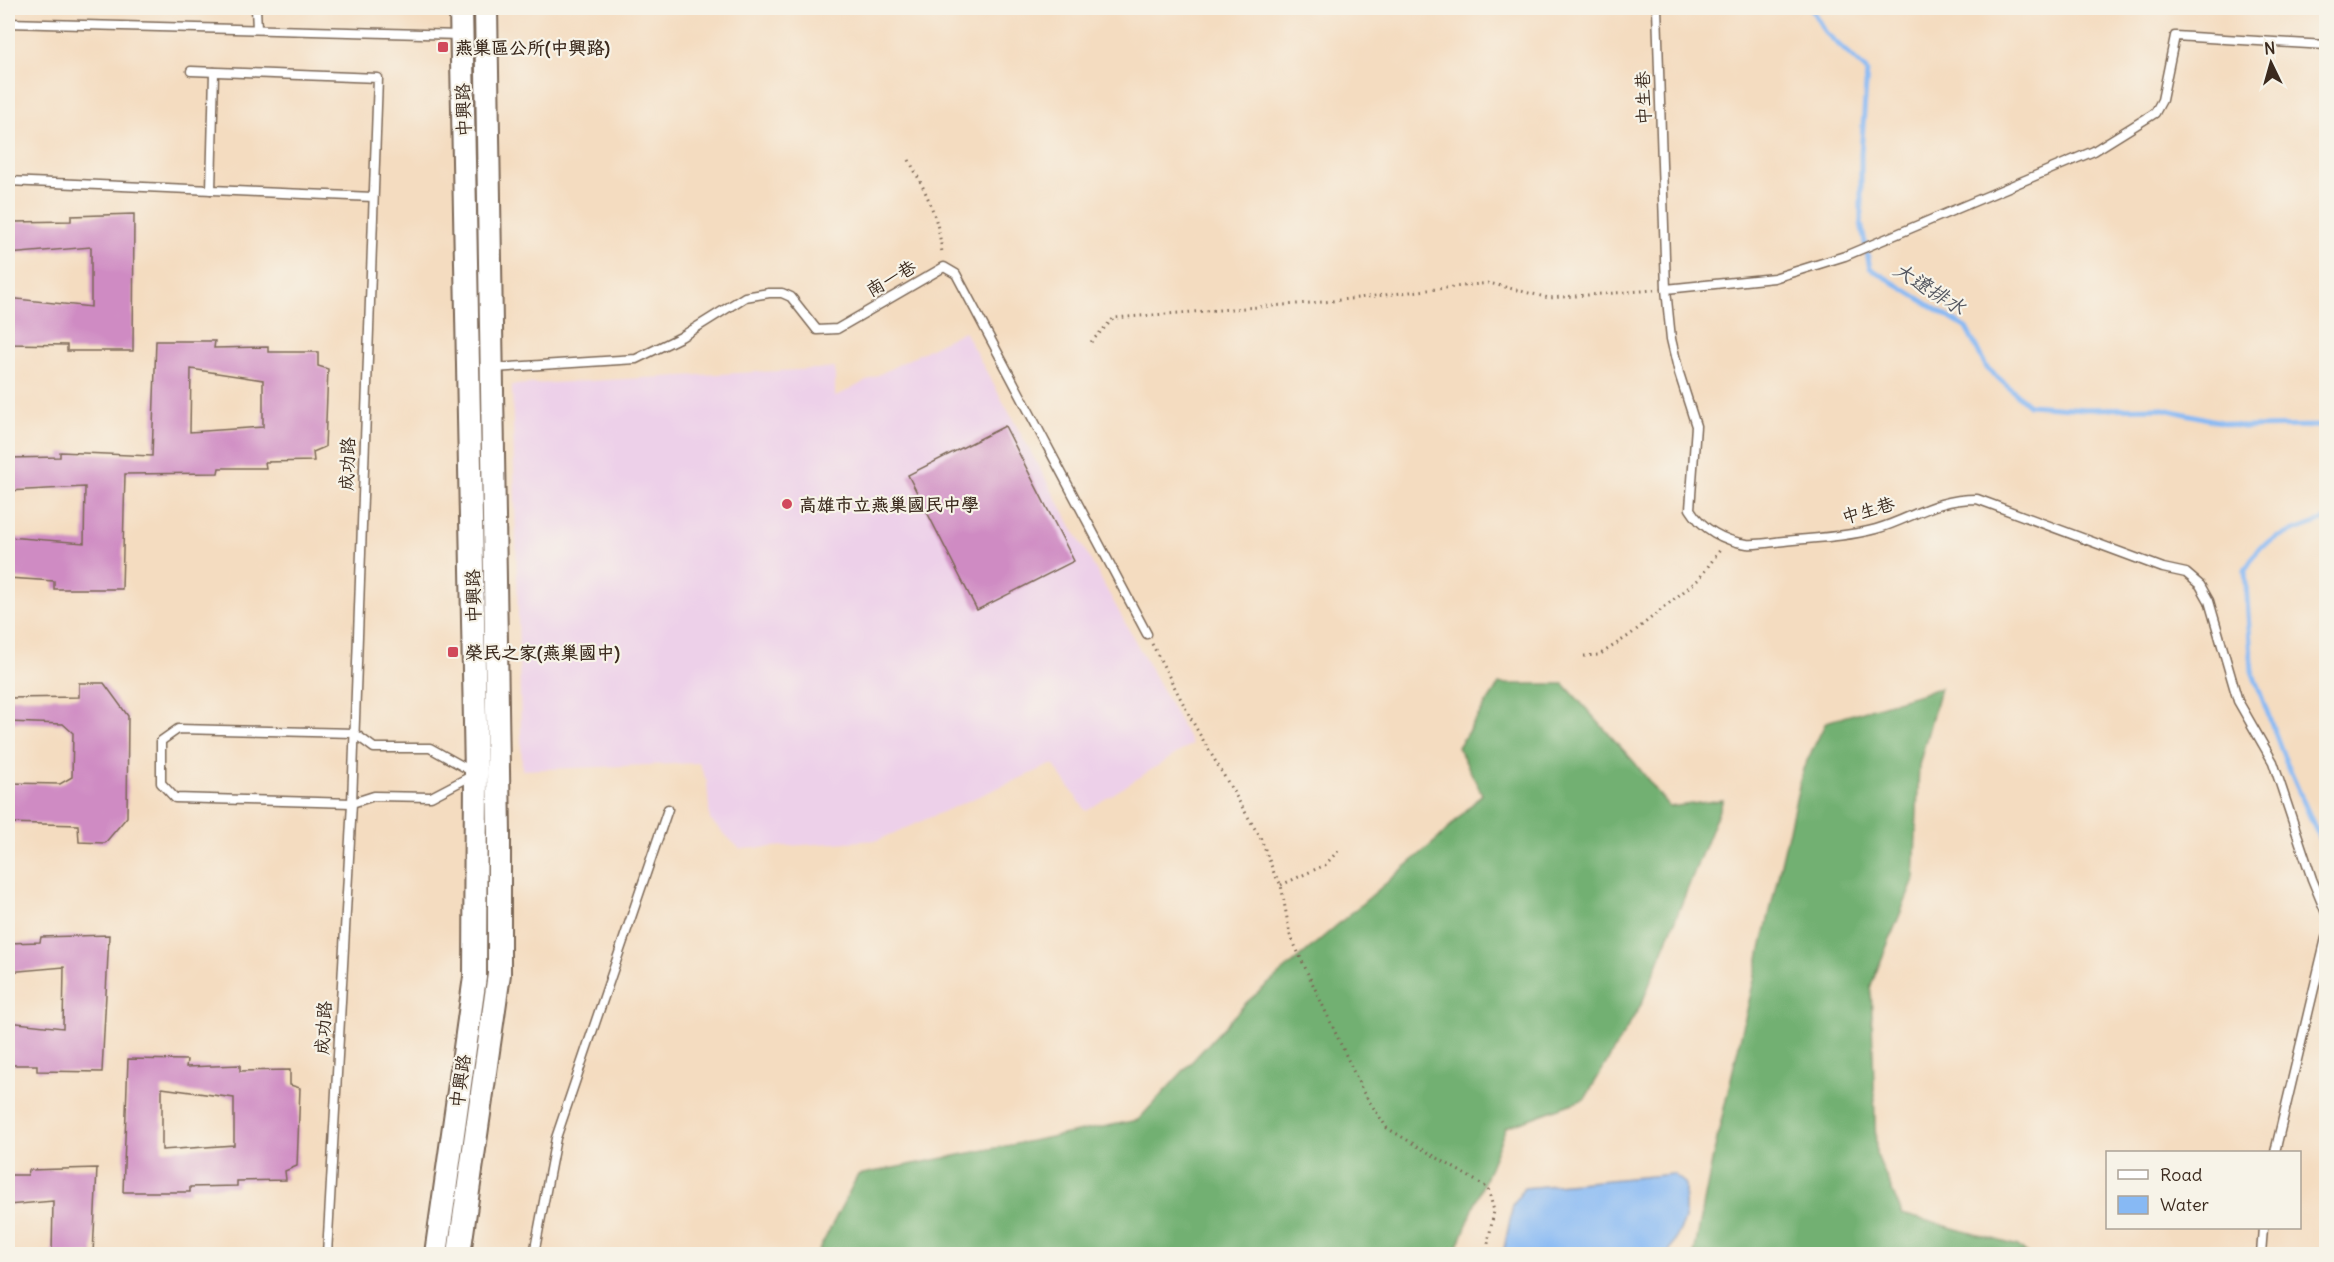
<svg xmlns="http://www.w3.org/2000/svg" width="2334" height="1262" font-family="Delius,'LXGW WenKai TC',sans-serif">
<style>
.built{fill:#edd0e9}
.forest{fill:#72b072;stroke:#566d48;stroke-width:1.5}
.water{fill:#87b9f4;stroke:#617289;stroke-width:1.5}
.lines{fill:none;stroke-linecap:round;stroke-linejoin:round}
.stream{stroke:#87b9f4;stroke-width:5}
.building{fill:#cf8bc3;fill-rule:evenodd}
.lane-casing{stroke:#7c6857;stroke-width:11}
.secondary-casing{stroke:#7c6857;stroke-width:26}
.path{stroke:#7c6857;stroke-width:3;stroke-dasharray:1.5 4.5;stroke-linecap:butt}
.lane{stroke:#fff;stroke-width:8}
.secondary{stroke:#fff;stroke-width:22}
.poi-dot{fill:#d1495b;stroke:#f7f3e8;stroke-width:2}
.labels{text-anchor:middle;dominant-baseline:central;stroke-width:4.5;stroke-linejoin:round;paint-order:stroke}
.poi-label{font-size:18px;font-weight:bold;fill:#3b2a1e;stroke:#f7f3e8;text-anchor:start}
.street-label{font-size:18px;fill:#3b2a1e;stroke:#f7f3e8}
.water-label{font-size:20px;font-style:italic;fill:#52555e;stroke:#f7f3e8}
</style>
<rect width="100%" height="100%" fill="#f7f3e8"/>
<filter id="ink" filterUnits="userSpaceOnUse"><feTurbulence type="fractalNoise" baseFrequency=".0167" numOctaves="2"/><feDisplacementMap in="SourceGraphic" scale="12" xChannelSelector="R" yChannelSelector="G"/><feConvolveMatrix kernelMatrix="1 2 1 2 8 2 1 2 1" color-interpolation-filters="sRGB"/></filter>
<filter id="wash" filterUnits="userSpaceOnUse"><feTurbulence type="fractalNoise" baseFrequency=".008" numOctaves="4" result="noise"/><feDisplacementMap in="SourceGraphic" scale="24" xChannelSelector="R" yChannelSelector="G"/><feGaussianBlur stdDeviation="1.35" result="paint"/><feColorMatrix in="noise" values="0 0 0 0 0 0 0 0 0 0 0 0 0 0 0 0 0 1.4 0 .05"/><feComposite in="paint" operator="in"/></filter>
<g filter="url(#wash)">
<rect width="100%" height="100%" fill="#f4dcc0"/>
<path class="built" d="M964 331 1192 744 1086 811 1053 764 878 840 740 849 710 820 707 782 699 763 522 770 512 385 835 368V397Z"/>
<g class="forest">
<path d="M1499 684H1564L1635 763 1669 807 1723 800 1642 1003 1585 1099 1506 1127 1455 1254H817L858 1175 1138 1120 1247 1002 1439 838 1482 794 1458 747Z"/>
<path d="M1940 688 1919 765 1914 880 1871 985 1876 1153 1902 1214 2018 1246 2027 1254H1694L1713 1156 1803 769 1826 722Z"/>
</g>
<path class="water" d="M1673 1174 1685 1183V1220L1668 1254H1503L1513 1205 1524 1188Z"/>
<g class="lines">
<g class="stream">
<path d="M1811 8 1825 32 1867 71 1861 153V223L1870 268 1966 328 1987 368 2029 405 2085 409 2160 408 2242 427 2326 426"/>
<path d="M2326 519 2278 537 2259 548 2245 570 2252 671 2284 757 2326 853"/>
</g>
</g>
<g id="blocks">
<g class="building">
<path d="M134 214 133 351H67V345L8 344V298L91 307V247L8 254V227H15V222L71 221V216Z"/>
<path d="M156 341H215L214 348 268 347V352H318V366L328 369 325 447 313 452 314 461 265 462 266 468H219L218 473 125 474 122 589H54V581L8 578V537L84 543 85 487 8 491V458L60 457V452L152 456ZM191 369 263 380V427L190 432Z"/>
<path d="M1005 426 1074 561 977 610 908 475Z"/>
<path d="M79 683H104L128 716 127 817 105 843 79 842 78 825 8 823V783L60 784 72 777 73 733 63 724 8 722V698L79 697Z"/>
<path d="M109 935 102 1072 37 1071V1065H8V1022L63 1028 64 967 8 972V943L40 942 41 937Z"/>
<path d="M128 1059 187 1060 186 1067 240 1065V1071L290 1070V1085L300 1088 297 1166 285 1171 286 1180 237 1181V1186L190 1187V1192H123ZM162 1088 234 1098V1145L162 1150Z"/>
<path d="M97 1168 93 1254H52L53 1201 8 1205V1175H28L29 1170Z"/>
</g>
</g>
</g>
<g filter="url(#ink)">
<use href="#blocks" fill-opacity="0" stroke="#7c6857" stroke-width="1.5"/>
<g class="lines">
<g class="lane-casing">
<g id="lane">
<path d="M256 8 257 29"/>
<path d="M1657 8 1666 289 1671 339 1679 373 1696 426 1690 509C1702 529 1724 541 1747 544 1759 545 1772 542 1784 541 1814 538 1846 537 1876 529 1914 518 1933 499 1977 499L2163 568 2186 573 2200 585 2209 601 2238 701 2273 762 2312 879 2326 913"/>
<path d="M8 23 460 35"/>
<path d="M191 71 378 78 352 803 327 1254"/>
<path d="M8 181 373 197"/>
<path d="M211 190 214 72"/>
<path d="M1666 289 1774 278 1800 270 1845 256 2094 151 2155 113 2162 100 2175 36 2326 45"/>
<path d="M494 368 636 359 681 337 745 297 769 293H782L791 297 817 330 837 329 944 267 956 274 1147 634"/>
<path d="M473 772 430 748H374L354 733 178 729 161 741V783L175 798 352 803 374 796 431 797 473 775"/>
<path d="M2275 1152 2326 938"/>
<path d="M534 1254 556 1138 668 809"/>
<path d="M2261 1254 2263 1228"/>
</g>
</g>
<g class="secondary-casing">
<g id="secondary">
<path d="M436 1254 475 977 476 773 461 8"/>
<path d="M459 1254 499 974V834L486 8"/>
</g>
</g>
<g class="path">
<path d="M909 160C926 192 939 217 942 254"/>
<path d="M1091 342 1114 318 1323 302 1489 283 1549 298 1654 290"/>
<path d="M1152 644 1196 728 1261 839 1274 873 1281 885 1290 935 1363 1092 1387 1128 1488 1188 1494 1211 1486 1254"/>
<path d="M1584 656 1599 655 1630 635 1699 579 1720 550"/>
<path d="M1281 885 1325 865 1339 850"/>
</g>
<use href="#lane" class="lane"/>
<use href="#secondary" class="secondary"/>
</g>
</g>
<g class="poi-dot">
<rect x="437" y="41" width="12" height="12" rx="3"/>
<circle cx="787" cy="504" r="6"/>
<rect x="447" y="646" width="12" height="12" rx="3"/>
</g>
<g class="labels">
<g class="poi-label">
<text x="455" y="47">燕巢區公所(中興路)</text>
<text x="799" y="504">高雄市立燕巢國民中學</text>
<text x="465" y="652">榮民之家(燕巢國中)</text>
</g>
<g class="street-label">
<text transform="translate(1643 98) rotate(-92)">中生巷</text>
<text transform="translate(463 110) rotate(-92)">中興路</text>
<text transform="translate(891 278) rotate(-30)">南一巷</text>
<text transform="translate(347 464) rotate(-88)">成功路</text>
<text transform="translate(1868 510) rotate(-16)">中生巷</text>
<text transform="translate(473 596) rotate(-91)">中興路</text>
<text transform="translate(323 1028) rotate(-87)">成功路</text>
<text transform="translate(460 1081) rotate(-82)">中興路</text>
</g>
<g class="water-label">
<text transform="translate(1930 288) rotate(32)">大遼排水</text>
</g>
</g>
<rect width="2334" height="1262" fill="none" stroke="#f7f3e8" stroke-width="30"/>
<rect x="2106" y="1151" width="195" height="78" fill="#f7f3e8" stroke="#aca397" stroke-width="1.5"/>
<rect x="2118" y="1170" width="30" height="9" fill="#ffffff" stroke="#aca397" stroke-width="1.5"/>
<text x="2160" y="1181" font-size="18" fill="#3b2a1e">Road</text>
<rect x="2118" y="1196" width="30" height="18" fill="#87b9f4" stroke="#aca397" stroke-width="1.5"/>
<text x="2160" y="1211" font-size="18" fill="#3b2a1e">Water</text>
<g transform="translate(2271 63) rotate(355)" stroke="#f7f3e8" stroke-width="4.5" paint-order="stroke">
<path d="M0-4.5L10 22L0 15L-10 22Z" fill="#3b2a1e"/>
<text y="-9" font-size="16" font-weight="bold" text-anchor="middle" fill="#3b2a1e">N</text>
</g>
</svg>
